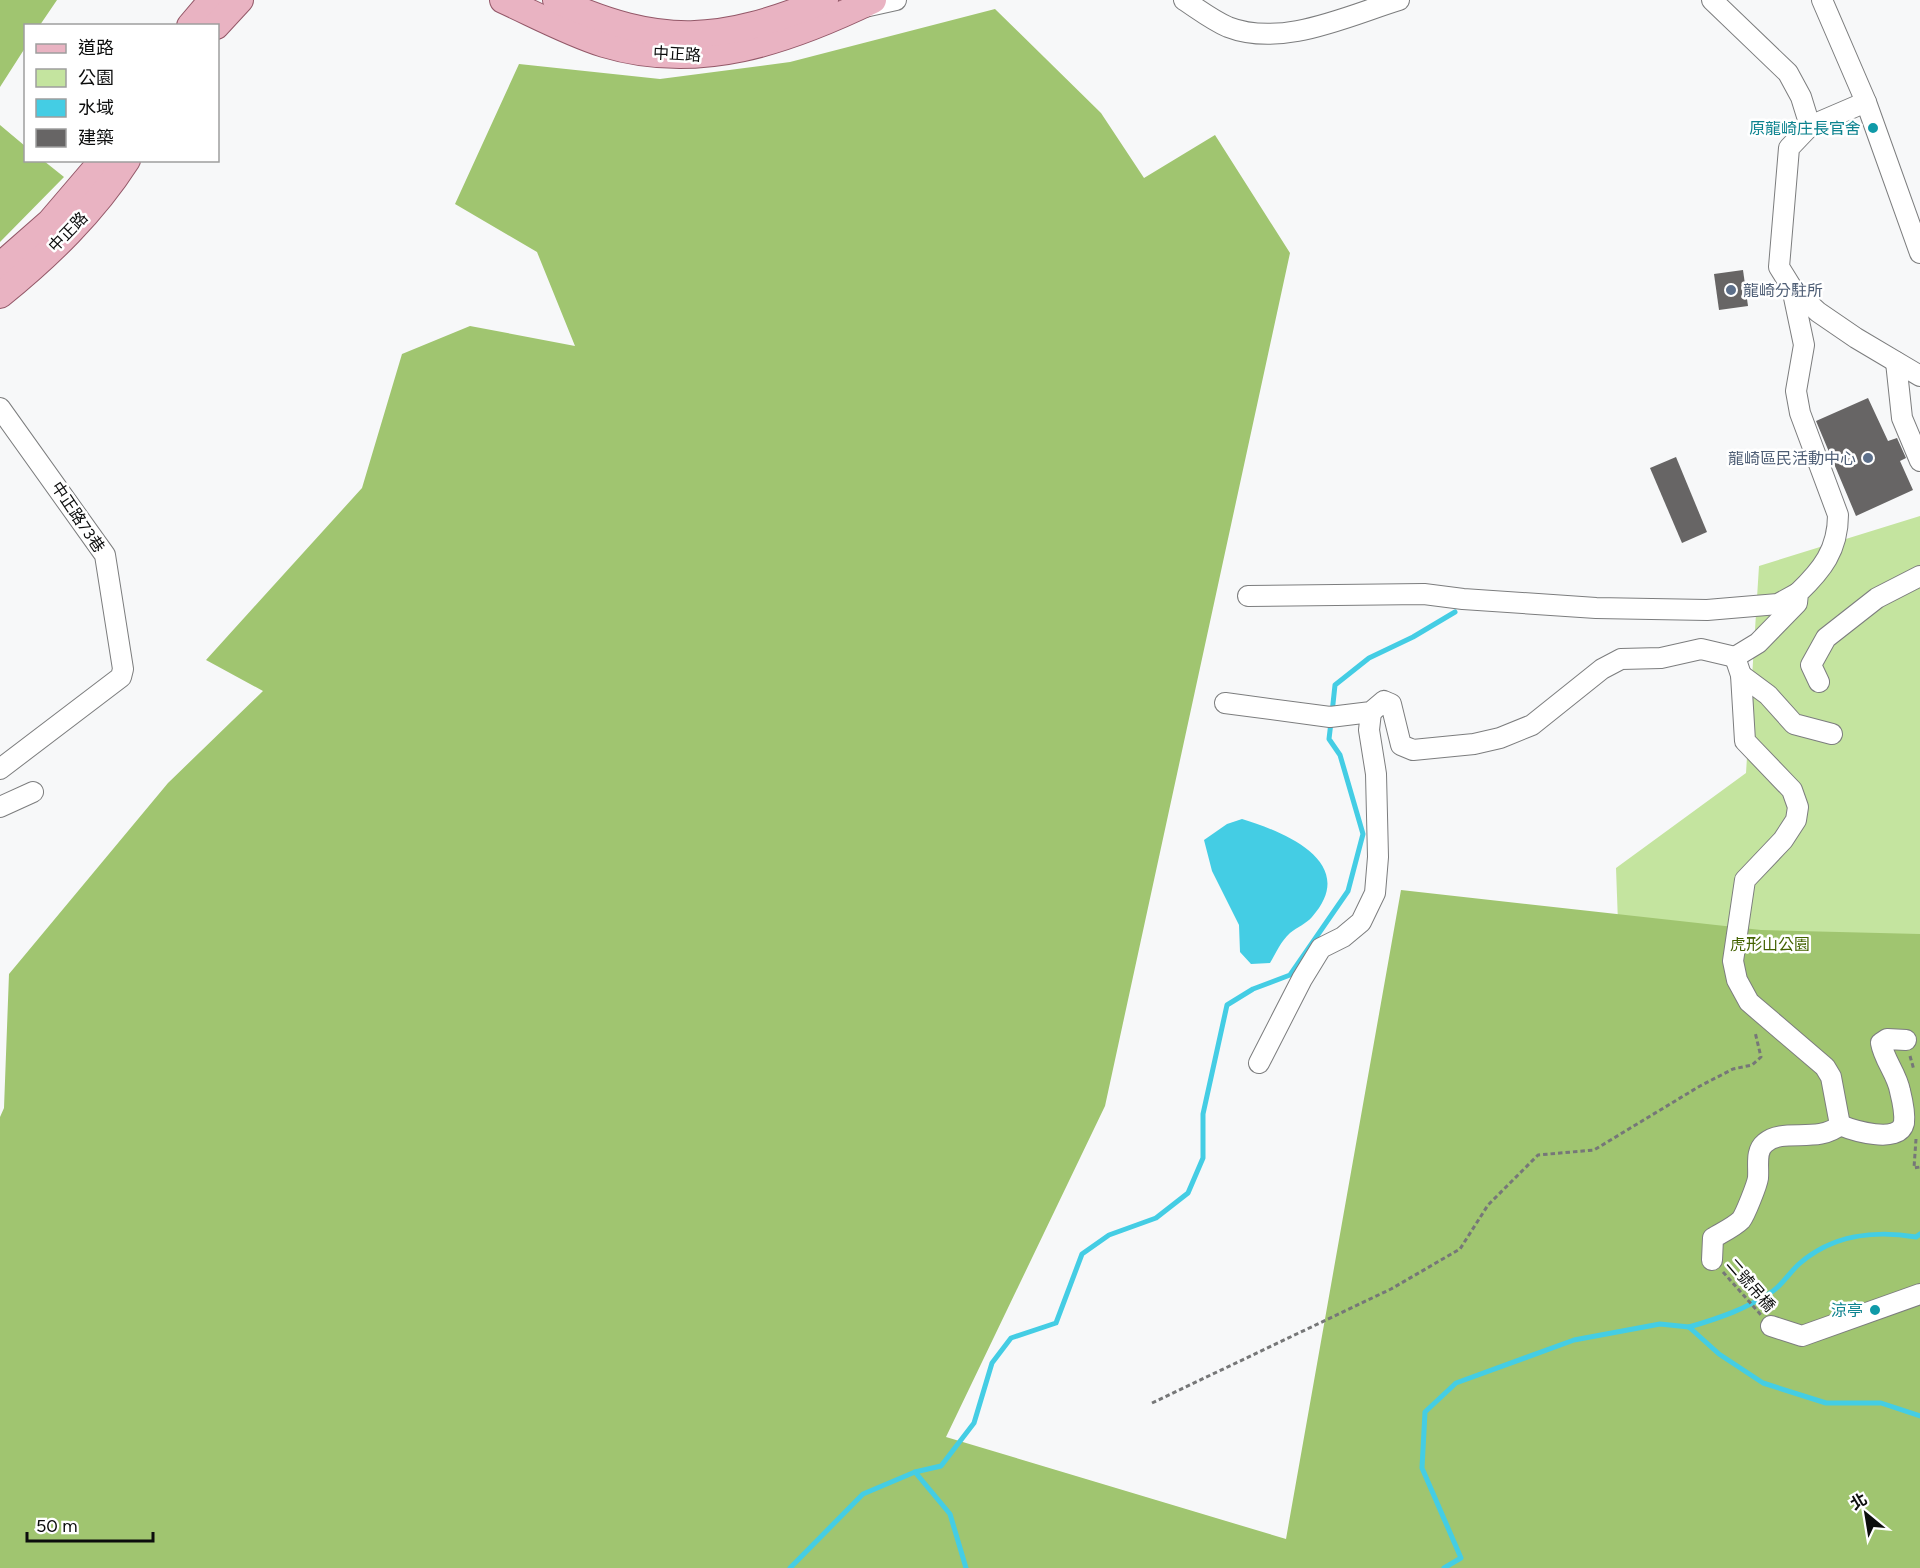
<svg xmlns="http://www.w3.org/2000/svg" width="1920" height="1568" font-family="Figtree,'Noto Sans TC',sans-serif">
<style>
.green{fill:#c4e49f}
.forest{fill:#a0c570}
.water{fill:#44cde4}
.lines{fill:none;stroke-linecap:round;stroke-linejoin:round}
.stream{stroke:#44cde4;stroke-width:5}
.building{fill:#676565}
.minor-casing{stroke:#7c7d7e;stroke-width:22}
.major-casing{stroke:#935868;stroke-width:28}
.path{stroke:#767778;stroke-width:3;stroke-dasharray:4.5 3;stroke-linecap:butt}
.minor{stroke:#fff;stroke-width:20}
.major{stroke:#e9b3c2;stroke-width:26}
.culture-dot{fill:#0f9aa8;stroke:#fff;stroke-width:2}
.service-dot{fill:#5c6f8a;stroke:#fff;stroke-width:2}
.labels{text-anchor:middle;dominant-baseline:central;stroke-width:5;stroke-linejoin:round;paint-order:stroke}
.street-label{font-size:16px;fill:#0c0d0d;stroke:#fff}
.culture-label{font-size:16px;fill:#0d838f;stroke:#fff;text-anchor:end}
.service-label{font-size:16px;fill:#4e5e75;stroke:#fff;text-anchor:start}
.park-label{font-size:16px;fill:#436200;stroke:#fff}
</style>
<rect width="100%" height="100%" fill="#f7f8f9"/>
<path class="green" d="M1920 516V1376L1630 1251 1616 868 1746 773 1759 566Z"/>
<g class="forest">
<path d="M0 0H57L40 25 26 26 25 48 0 87Z"/>
<path d="M995 9 1101 113 1144 178 1215 135 1290 253 1105 1106 946 1437 1286 1539 1401 890 1761 930 1920 934V1568H0V1117L4 1108 9 974 168 783 263 691 206 660 362 488 402 354 470 326 575 346 537 252 455 204 519 64 660 79 790 62Z"/>
<path d="M0 125 25 146 26 160 44 161 64 177 0 242Z"/>
</g>
<path class="water" d="M1242 819C1285 832 1360 863 1312 917 1306 924 1297 927 1290 933 1281 941 1276 953 1270 963L1251 964 1240 952 1239 925 1212 871 1204 840 1227 824Z"/>
<g class="lines">
<g class="stream">
<path d="M1332 713 1335 685 1369 658 1413 637 1455 612"/>
<path d="M1689 1327C1720 1318 1746 1309 1773 1291 1783 1284 1790 1272 1799 1264 1832 1235 1875 1230 1916 1237L1920 1234"/>
<path d="M915 1472 941 1466 974 1423 992 1363 1011 1338 1056 1323 1082 1254 1109 1235 1156 1218 1188 1193 1203 1158V1114L1227 1005 1253 989 1290 975 1348 891 1363 834 1340 755 1329 739 1331 722"/>
<path d="M790 1568 863 1494 915 1472 950 1514 966 1568"/>
<path d="M1444 1568 1461 1558 1422 1468 1425 1412 1456 1383 1574 1340 1660 1324 1689 1327 1719 1354 1763 1383 1826 1403H1881L1920 1416"/>
</g>
</g>
<g class="building">
<path d="M1743 270 1748 306 1719 310 1714 274Z"/>
<path d="M1868 398 1888 441 1897 438 1906 458 1900 461 1913 490 1856 516 1816 421Z"/>
<path d="M1676 457 1707 532 1682 543 1650 468Z"/>
</g>
<g class="lines">
<g class="minor-casing">
<g id="minor">
<path d="M1184 0C1198 9 1212 20 1228 27 1282 48 1347 16 1399 0"/>
<path d="M1712 0 1788 73 1801 97 1810 126 1789 148 1779 267 1792 288 1818 312 1856 338 1920 376"/>
<path d="M1822 0 1866 102 1920 253"/>
<path d="M860 8 896 0"/>
<path d="M1810 126 1866 102"/>
<path d="M1896 362 1902 418 1920 461"/>
<path d="M0 408 105 555 123 669 121 677 0 769"/>
<path d="M1248 596 1424 594 1463 599 1596 608 1707 610 1778 604 1798 593"/>
<path d="M1741 675 1768 695 1794 724 1832 734"/>
<path d="M1819 682 1811 665 1826 638 1877 598 1920 576"/>
<path d="M1225 703 1330 717 1371 712 1384 701 1391 704 1401 745 1413 750 1474 744 1500 738 1532 725 1602 669 1621 659 1661 658 1701 649 1735 657 1758 643 1797 603 1798 593C1822 570 1838 550 1838 515L1800 413 1796 391 1804 345 1792 288"/>
<path d="M0 807 33 792"/>
<path d="M1259 1063 1302 979 1321 948 1343 937 1361 922 1375 893 1378 857 1376 774 1369 730 1371 712"/>
<path d="M1840 1125C1852 1130 1899 1145 1904 1123 1905 1115 1902 1099 1900 1091 1897 1074 1884 1060 1881 1043L1887 1039 1906 1040"/>
<path d="M1712 1260 1713 1238C1721 1233 1734 1227 1741 1220 1745 1215 1757 1185 1758 1178 1759 1166 1755 1151 1765 1143 1783 1127 1818 1144 1840 1125L1831 1077 1825 1067 1749 1002 1737 980 1733 961 1745 880 1783 840 1796 820 1798 807 1792 790 1745 741 1741 675 1735 657"/>
<path d="M1771 1326 1802 1336 1920 1294"/>
</g>
</g>
<g class="major-casing">
<g id="major">
<path d="M503 0C536 15 569 33 604 44 699 73 788 41 873 0"/>
<path d="M556 0C661 48 721 43 825 0"/>
<path d="M190 26 212 0"/>
<path d="M216 26 240 0"/>
<path d="M0 266 50 222 103 160"/>
<path d="M0 295C48 256 93 213 127 160"/>
</g>
</g>
<g class="path">
<path d="M1910 1056 1914 1070"/>
<path d="M1916 1139 1914 1168 1920 1167"/>
<path d="M1723 1272 1761 1315"/>
<path d="M1152 1403 1391 1289 1460 1249 1488 1205 1538 1155 1594 1150 1700 1086 1733 1069 1752 1065 1761 1057 1755 1032"/>
</g>
<use href="#minor" class="minor"/>
<use href="#major" class="major"/>
</g>
<g class="culture-dot">
<circle cx="1873" cy="128" r="6"/>
<circle cx="1875" cy="1310" r="6"/>
</g>
<g class="service-dot">
<circle cx="1731" cy="290" r="6"/>
<circle cx="1868" cy="458" r="6"/>
</g>
<g class="labels">
<g class="street-label">
<text transform="translate(677 54) rotate(3)">中正路</text>
<text transform="translate(68 232) rotate(-46)">中正路</text>
<text transform="translate(78 517) rotate(56)">中正路73巷</text>
<text transform="translate(1751 1285) rotate(49)">二號吊橋</text>
</g>
<g class="culture-label">
<text x="1861" y="128">原龍崎庄長官舍</text>
<text x="1863" y="1310">涼亭</text>
</g>
<g class="service-label">
<text x="1743" y="290">龍崎分駐所</text>
<text x="1856" y="458" text-anchor="end">龍崎區民活動中心</text>
</g>
<g class="park-label">
<text x="1770" y="944">虎形山公園</text>
</g>
</g>
<rect x="24" y="24" width="195" height="138" fill="#ffffff" stroke="#9e9e9e" stroke-width="1.5"/>
<rect x="36" y="44" width="30" height="9" fill="#e9b3c2" stroke="#9e9e9e" stroke-width="1.5"/>
<text x="78" y="54" font-size="18" fill="#0c0d0d">道路</text>
<rect x="36" y="69" width="30" height="18" fill="#c4e49f" stroke="#9e9e9e" stroke-width="1.5"/>
<text x="78" y="84" font-size="18" fill="#0c0d0d">公園</text>
<rect x="36" y="99" width="30" height="18" fill="#44cde4" stroke="#9e9e9e" stroke-width="1.5"/>
<text x="78" y="114" font-size="18" fill="#0c0d0d">水域</text>
<rect x="36" y="129" width="30" height="18" fill="#676565" stroke="#9e9e9e" stroke-width="1.5"/>
<text x="78" y="144" font-size="18" fill="#0c0d0d">建築</text>
<g transform="translate(1866 1514) rotate(330)" stroke="#ffffff" stroke-width="4.5" paint-order="stroke">
<path d="M0-4.5L10 22L0 15L-10 22Z" fill="#0c0d0d"/>
<text y="-9" font-size="16" font-weight="bold" text-anchor="middle" fill="#0c0d0d">北</text>
</g>
<path d="M27 1532v9h126v-9" fill="none" stroke="#0c0d0d" stroke-width="3"/>
<text x="36" y="1532" font-size="18" fill="#0c0d0d" stroke="#ffffff" stroke-width="4.5" paint-order="stroke">50 m</text>
</svg>
